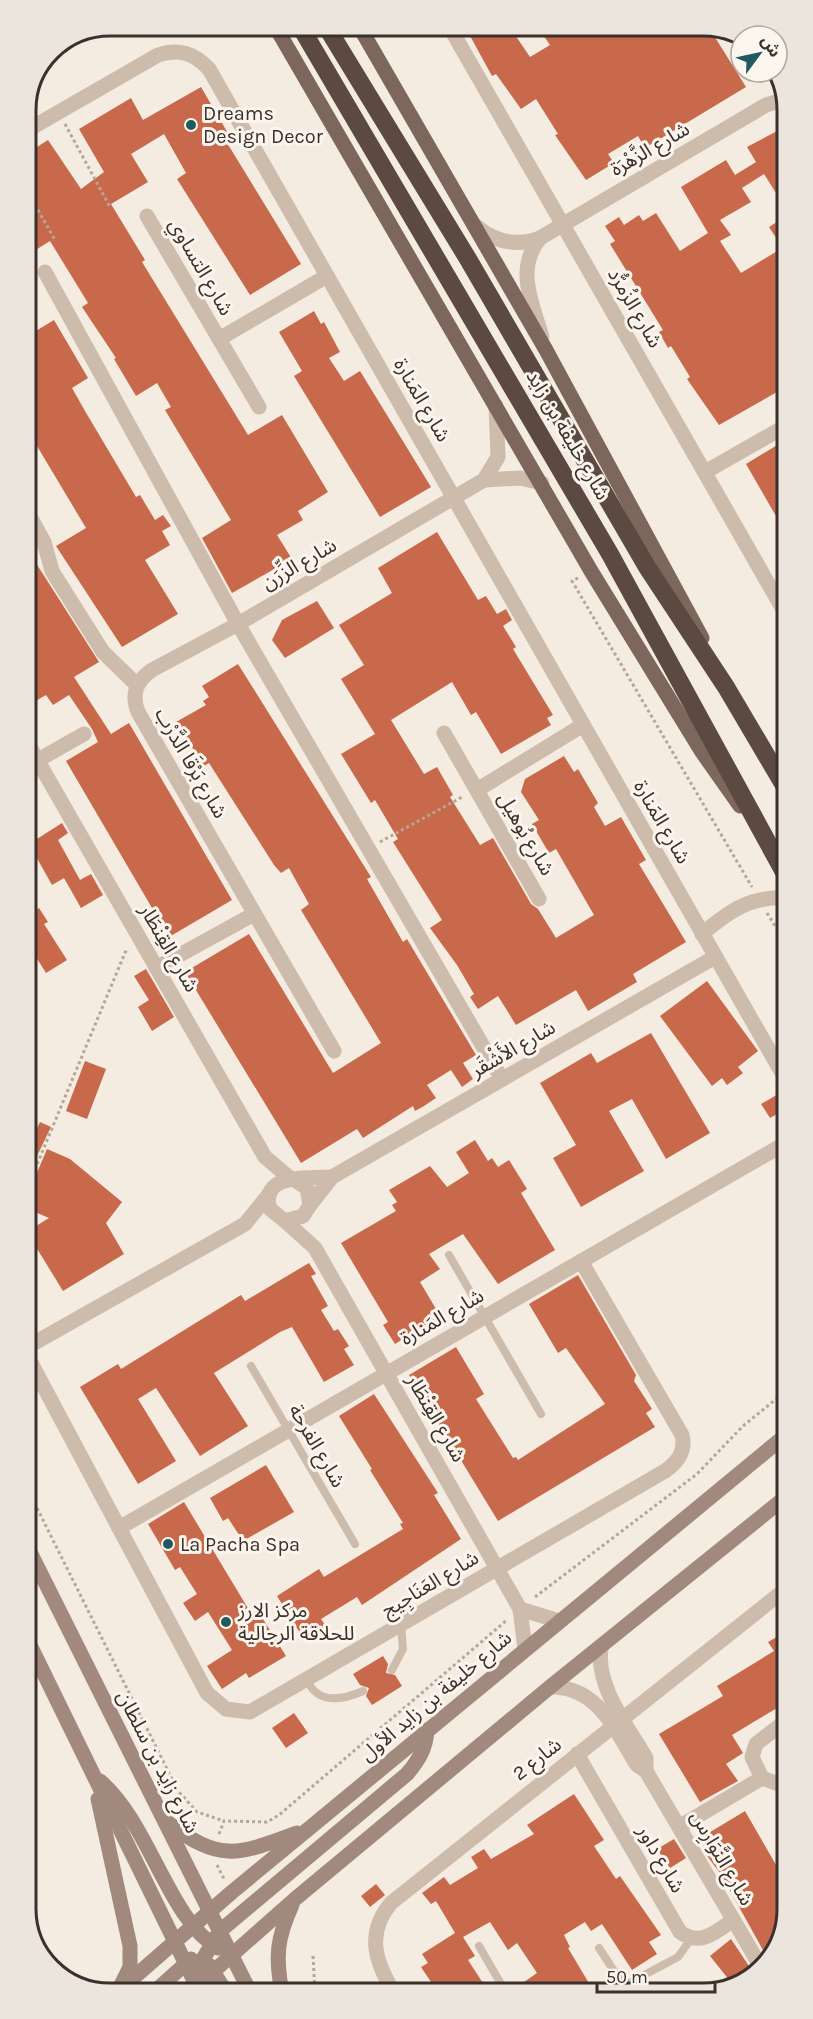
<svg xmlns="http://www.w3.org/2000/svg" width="813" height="2019" font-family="Karla,'Noto Sans Arabic',sans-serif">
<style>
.building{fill:#c8694b}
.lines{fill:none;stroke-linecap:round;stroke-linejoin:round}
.path{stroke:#b9a596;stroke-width:3;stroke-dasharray:3 3;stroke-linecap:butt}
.lane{stroke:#cdbbac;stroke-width:8}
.street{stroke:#cdbbac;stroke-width:15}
.secondary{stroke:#a18a7d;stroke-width:15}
.primary{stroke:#7d675c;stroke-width:15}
.highway{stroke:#5c4a42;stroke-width:18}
.poi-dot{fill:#1f5a5e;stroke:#fbf5ee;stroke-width:2}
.labels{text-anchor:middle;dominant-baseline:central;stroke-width:6;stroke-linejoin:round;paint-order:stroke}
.poi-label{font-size:20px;fill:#3b302b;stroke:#fbf5ee;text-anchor:start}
.street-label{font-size:20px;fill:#3b302b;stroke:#fbf5ee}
.rim{fill:none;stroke:#3b302b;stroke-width:3}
</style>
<rect width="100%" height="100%" fill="#f4ebe1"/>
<g class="building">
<path d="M482 26H509L530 57 550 45 537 26H708L746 87 645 148 638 136 608 154 614 163 586 180 555 135 558 134 536 99 521 109 496 74 492 76 469 34Z"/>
<path d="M201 87 229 135 224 138 301 264 250 295 177 179 186 173 164 134 131 154 148 182 111 204 145 260 142 262 248 435 282 415 328 492 298 511 303 520 277 535 292 559 232 593 202 538 231 520 165 410 171 407 157 383 136 396 114 359 116 358 82 307 88 303 50 241 26 256V154L48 140 81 189 104 172 79 129 131 98 143 120Z"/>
<path d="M779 130 783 137V204L764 174 742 188 751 202 720 220 731 235 720 241 741 273 779 250 784 258V388L719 425 687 379 690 377 671 346 668 348 659 332 663 330 610 244 615 241 605 226 619 217 624 225 639 215 643 221 656 213 680 251 708 233 681 187 726 160 735 175 756 162 747 147Z"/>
<path d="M783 218V229L784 250 769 227Z"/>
<path d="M314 311 321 324 324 322 340 352 329 358 344 381 360 371 431 487 380 517 294 376 302 371 279 332Z"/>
<path d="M54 320 88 378 72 388 85 411 136 497 140 495 155 520 163 515 171 526 162 531 170 545 145 560 178 614 122 647 56 546 86 528 34 441 26 446V337Z"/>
<path d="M784 441V530L746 464Z"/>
<path d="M437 532 478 600 486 596 497 614 506 609 512 620 503 626 516 647 513 649 553 715 547 718 551 725 501 754 476 712 471 715 452 682 391 720 424 774 437 767 453 795 450 797 480 845 493 838 531 904 538 909 556 938 594 915 556 849 549 853 532 824 539 820 521 792 525 779 564 756 574 772 578 769 598 803 594 807 605 826 621 817 646 860 639 864 686 942 633 974 637 982 588 1011 576 990 516 1025 498 996 478 1009 470 997 474 994 457 965 430 928 442 920 393 842 398 839 375 800 371 803 341 754 375 734 341 679 364 665 339 625 392 593 378 568Z"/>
<path d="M27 549 99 662 74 677 111 734 129 723 232 900 169 937 66 761 98 742 92 729 69 695 53 705 46 695 27 706Z"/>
<path d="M317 601 334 628 285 658 272 640 282 620Z"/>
<path d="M238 664 371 877 367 879 403 942 407 939 476 1055 463 1063 473 1079 462 1087 451 1070 427 1085 436 1098 424 1106 415 1111 413 1106 363 1138 357 1129 301 1163 185 972 249 934 333 1073 381 1043 301 910 309 904 289 868 281 873 274 865 209 763 204 766 176 722 206 705 203 701 209 697 202 686Z"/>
<path d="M62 823 68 833 58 840 80 880 91 874 103 895 81 908 64 878 52 885 29 844Z"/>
<path d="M39 908 48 922 44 924 67 960 46 973 28 944V915Z"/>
<path d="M146 969 174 1017 152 1031 138 1007 149 1000 134 976Z"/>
<path d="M707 981 758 1051 738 1067 743 1073 727 1085 722 1078 712 1086 660 1016Z"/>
<path d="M651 1033 710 1133 666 1159 632 1099 609 1111 644 1171 581 1207 553 1158 576 1145 540 1083 591 1053 597 1063Z"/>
<path d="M85 1061 106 1069 87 1119 66 1111Z"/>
<path d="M780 1093 786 1102V1109L770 1118 761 1104Z"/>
<path d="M40 1122 51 1127 37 1156 28 1151V1147Z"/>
<path d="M475 1140 488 1161 492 1158 498 1167 509 1160 527 1189 521 1193 555 1250 498 1284 463 1234 429 1254 440 1269 420 1282 436 1309 432 1311 437 1318 395 1344 383 1325 388 1322 341 1243 396 1211 392 1205 397 1202 389 1190 430 1166 447 1187 469 1173 456 1152Z"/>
<path d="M47 1149 70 1159 122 1202 106 1223 124 1254 63 1291 28 1234V1231L49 1218 28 1209V1194Z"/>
<path d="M309 1263 316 1274 311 1276 328 1306 321 1310 334 1331 338 1329 349 1346 344 1349 354 1365 324 1382 292 1327 280 1332 214 1373 248 1426 200 1456 156 1388 138 1399 176 1461 138 1484 80 1387 118 1364 121 1369 241 1295 245 1301Z"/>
<path d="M578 1275 636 1375 634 1381 652 1409 646 1413 655 1427 498 1521 409 1375 456 1347 484 1394 476 1399 513 1458 516 1457 518 1460 605 1404 566 1348 558 1353 529 1304Z"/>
<path d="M374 1394 438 1493 434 1495 461 1539 362 1605 357 1597 321 1619 328 1629 310 1642 302 1631 300 1633 277 1596 319 1569 324 1577 403 1529 400 1524 403 1523 370 1470 372 1469 339 1416Z"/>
<path d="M266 1465 294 1512 243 1541 228 1518 223 1521 210 1498Z"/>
<path d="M184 1502 252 1615 258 1611 286 1656 249 1678 246 1673 222 1689 207 1666 232 1650 208 1612 195 1621 183 1603 197 1594 180 1567 175 1570 148 1524Z"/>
<path d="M787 1631V1702L732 1735 743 1753 726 1764 738 1781 700 1802 659 1734 723 1696 717 1686 774 1651 768 1642Z"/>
<path d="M383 1656 388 1664 386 1673 395 1675 402 1686 372 1705 366 1696 369 1688 360 1685 353 1674Z"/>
<path d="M294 1713 308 1733 286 1748 272 1728Z"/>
<path d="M574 1794 604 1840 594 1846 616 1879 620 1876 661 1935 649 1942 657 1954 632 1970 602 1924 591 1931 585 1922 564 1935 570 1947 568 1948 593 1990 511 1991 537 1973 517 1943 508 1950 490 1922 463 1937 475 1956 468 1960 488 1991H437L421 1967 428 1963 422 1954 455 1933 436 1901 431 1904 422 1893 444 1877 450 1885 478 1868 471 1857 484 1849 491 1859 534 1834 527 1825Z"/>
<path d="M745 1811 787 1884 788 1909 769 1961 722 1876 708 1857 702 1837Z"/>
<path d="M674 1839 686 1858 670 1868 657 1849Z"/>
<path d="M376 1884 385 1895 370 1907 361 1896Z"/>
<path d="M731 1939 751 1969 748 1971 751 1974 734 1986 710 1956Z"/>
</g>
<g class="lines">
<g class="path">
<path d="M65 124 110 207"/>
<path d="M26 189 55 240"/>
<path d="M578 578 572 581 752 887"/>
<path d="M380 842 464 796"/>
<path d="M767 913 785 942"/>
<path d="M28 1186 127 948"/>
<path d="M29 1492 178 1791 197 1812 224 1821"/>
<path d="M535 1597 697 1474 743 1426 786 1391"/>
<path d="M219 1834 224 1821 267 1822 279 1815 507 1620"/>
<path d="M217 1865 225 1881"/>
<path d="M313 1956 315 1992"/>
</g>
<g class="lane">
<path d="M449 1255 541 1414"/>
<path d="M251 1366 355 1544"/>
<path d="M392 1670 403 1649 401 1625"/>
<path d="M307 1680C318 1705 343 1700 363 1691"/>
<path d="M479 1946 505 1991"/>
<path d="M599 1948 620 1980 629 1983 678 1957 691 1939"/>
</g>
<g class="street">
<path d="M449 26 784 611"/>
<path d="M26 131 158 55C179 48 194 53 209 69L786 1080"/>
<path d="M147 216 259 407"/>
<path d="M476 226C495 242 516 247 540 238L766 105 783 100"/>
<path d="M540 238C515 269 532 302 542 337"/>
<path d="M45 272 238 624 502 1079"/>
<path d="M219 339 327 276"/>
<path d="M705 472 784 427"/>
<path d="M484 480 520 478 542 483"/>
<path d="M27 511 44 542 52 571 103 652 137 685"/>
<path d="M444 733 539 899"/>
<path d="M27 742 265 1157 291 1179"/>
<path d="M38 760 84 734"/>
<path d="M477 790 583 725"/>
<path d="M702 934C728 912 750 896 785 898"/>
<path d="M156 968 254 914"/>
<path d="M334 1051 138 712C131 694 136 681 152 670L238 624 484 480 498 457 496 406"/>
<path d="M293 1179 307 1188 310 1205 303 1216 285 1221 270 1209C259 1173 309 1178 332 1177"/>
<path d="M310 1205 332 1177 715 957"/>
<path d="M285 1221 315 1248 520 1609 525 1649"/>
<path d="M29 1346 245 1224 270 1193"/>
<path d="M29 1359 207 1693 226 1709 250 1712 665 1471C678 1462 686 1451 682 1435L581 1261"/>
<path d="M119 1528 786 1143"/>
<path d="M520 1609 559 1621"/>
<path d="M601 1647C595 1686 627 1725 646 1758V1771"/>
<path d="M550 1687C598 1686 615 1730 637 1765L646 1771 761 1967"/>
<path d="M577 1754 680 1932C700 1947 716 1932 733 1920"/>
<path d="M762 1778 752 1757 756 1744 787 1720"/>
<path d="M762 1778 787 1787"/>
<path d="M679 1827 762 1778"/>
<path d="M393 1991C375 1961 366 1933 391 1903L787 1588"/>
</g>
<g class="secondary">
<path d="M29 1550 250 1992"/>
<path d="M29 1643 200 1993"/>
<path d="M100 1781C150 1824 168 1919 218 1948"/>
<path d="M98 1799 130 1946V1967L121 1985"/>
<path d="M167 1822C220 1863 238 1855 297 1833"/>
<path d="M209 1965 226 1992"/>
<path d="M197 1986 203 1959 220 1931 407 1774C419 1760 426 1748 427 1730"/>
<path d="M282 1992C275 1957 277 1938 292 1905"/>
<path d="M116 1993 232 1892 786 1435"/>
<path d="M153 1993 191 1959"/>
<path d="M189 1993 295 1899 550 1687 787 1496"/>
</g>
<g class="primary">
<path d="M275 26 591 571 702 752 740 806"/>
<path d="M359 26 546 350 702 638"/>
</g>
<g class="highway">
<path d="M300 26 610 554 785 874"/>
<path d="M326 26 468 259 647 567 726 687 785 787"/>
</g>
</g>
<g class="poi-dot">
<circle cx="191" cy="125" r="6"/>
<circle cx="168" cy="1544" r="6"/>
<circle cx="226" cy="1622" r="6"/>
</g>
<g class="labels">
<g class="poi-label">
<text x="203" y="113">Dreams<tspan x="203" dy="23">Design Decor</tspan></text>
<text x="180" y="1544">La Pacha Spa</text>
<text x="238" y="1610">مركز الارز<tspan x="238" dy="23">للحلاقة الرجالية</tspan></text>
</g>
<g class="street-label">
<text transform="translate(650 149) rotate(-30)">شارع الزَّهْرَة</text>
<text transform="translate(201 267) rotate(60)">شارع التساوي</text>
<text transform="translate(635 308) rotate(60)">شارع الزُمرُّد</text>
<text transform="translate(422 400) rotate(60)">شارع المَنارة</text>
<text transform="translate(568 435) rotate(60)">شارع خليفة بن زايد</text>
<text transform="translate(299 564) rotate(-30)">شارع الزِّرَن</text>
<text transform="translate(191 763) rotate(60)">شارع بَرْقَا الدَّرْب</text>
<text transform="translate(662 822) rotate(60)">شارع المَنارة</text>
<text transform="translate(526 834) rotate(60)">شارع بُوهيل</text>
<text transform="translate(169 948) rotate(60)">شارع القِنْطَار</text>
<text transform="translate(513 1049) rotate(-30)">شارع الأَشْقَر</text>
<text transform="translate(442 1317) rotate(-30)">شارع المَنارة</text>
<text transform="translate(436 1418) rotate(60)">شارع القِنْطَار</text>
<text transform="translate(317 1446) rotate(60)">شارع الفرحة</text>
<text transform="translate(430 1584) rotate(-31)">شارع العَنَاجِيج</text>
<text transform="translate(436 1696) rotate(-40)">شارع خليفة بن زايد الأول</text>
<text transform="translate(537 1759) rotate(-38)">شارع 2</text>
<text transform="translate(158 1762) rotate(63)">شارع زايد بن سلطان</text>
<text transform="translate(722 1858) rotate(60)">شارع النَّوَارِس</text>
<text transform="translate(661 1859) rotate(60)">شارع داور</text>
</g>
</g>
<path d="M0 0H813V2019H0ZM110 36H703A74 74 0 0 1 777 110V1909A74 74 0 0 1 703 1983H110A74 74 0 0 1 36 1909V110A74 74 0 0 1 110 36Z" fill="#ece5de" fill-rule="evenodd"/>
<path class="rim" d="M110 36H703A74 74 0 0 1 777 110V1909A74 74 0 0 1 703 1983H110A74 74 0 0 1 36 1909V110A74 74 0 0 1 110 36Z"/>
<g transform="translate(759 54) rotate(57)"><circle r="28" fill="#fbf5ee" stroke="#aea6a0" stroke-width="1.5"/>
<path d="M0-4.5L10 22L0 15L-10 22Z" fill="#1f5a5e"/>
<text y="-9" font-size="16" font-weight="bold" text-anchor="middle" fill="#3b302b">ش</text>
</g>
<path d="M597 1983v9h118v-9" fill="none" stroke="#3b302b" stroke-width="3"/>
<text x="606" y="1983" font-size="18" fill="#3b302b" stroke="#fbf5ee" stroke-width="4.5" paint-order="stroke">50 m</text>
</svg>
